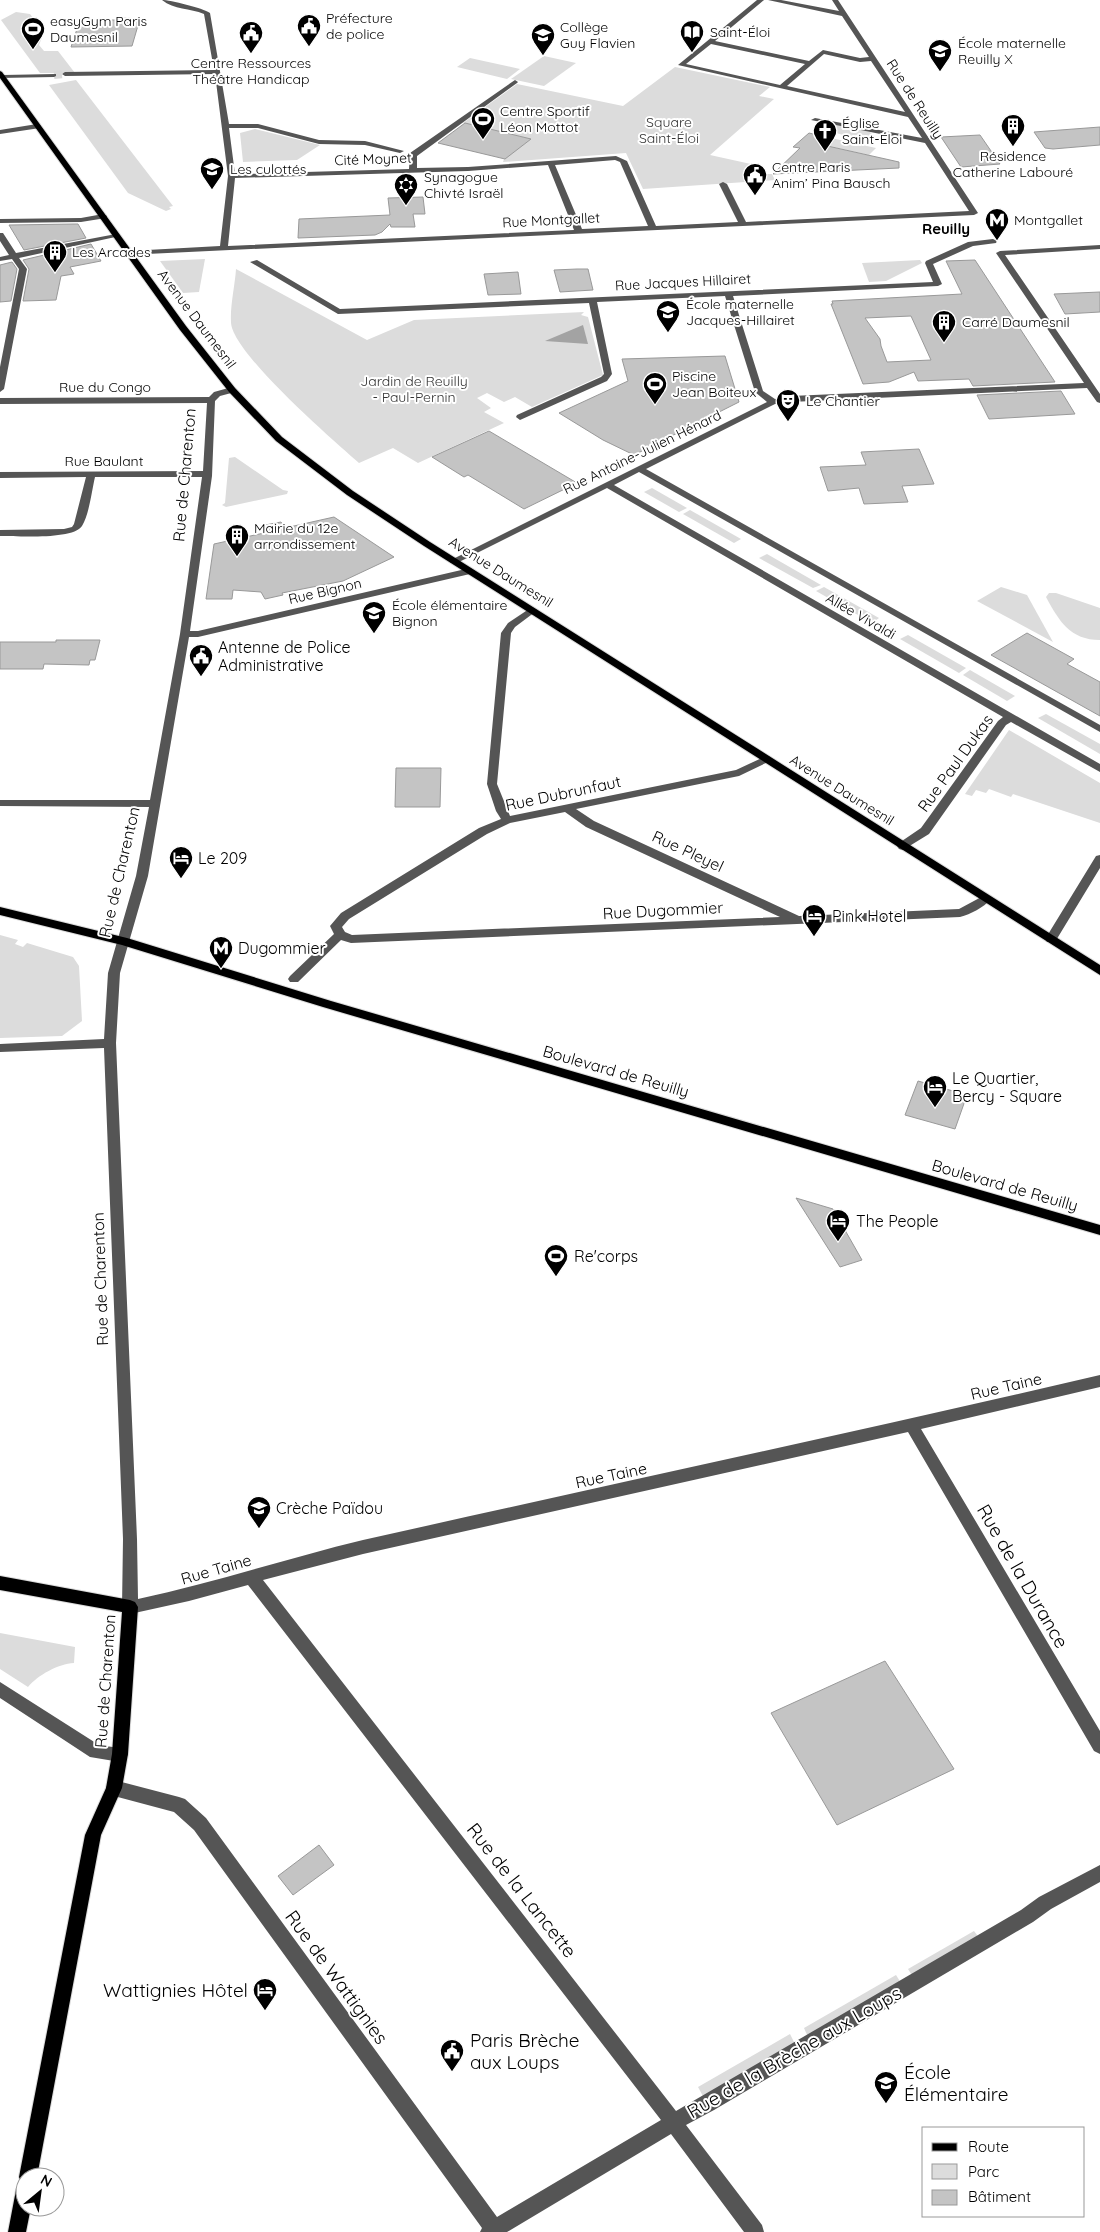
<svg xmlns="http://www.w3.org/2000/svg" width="1100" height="2232" font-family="Quicksand,sans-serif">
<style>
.green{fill:#dcdcdc}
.water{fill:#a3a3a3}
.building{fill:#c4c4c4;stroke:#999;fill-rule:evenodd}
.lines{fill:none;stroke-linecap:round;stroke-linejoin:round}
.minor-tunnel{stroke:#d9d9d9;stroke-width:8;stroke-dasharray:8 4;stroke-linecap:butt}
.major-casing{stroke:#dbdbdb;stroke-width:2}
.minor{fill:#555;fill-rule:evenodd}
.major{fill:#000;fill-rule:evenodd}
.labels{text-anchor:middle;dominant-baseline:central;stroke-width:4;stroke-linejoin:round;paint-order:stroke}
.far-poi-label{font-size:14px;fill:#000;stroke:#fff;text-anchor:start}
.far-street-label{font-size:14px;fill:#000;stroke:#fff}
.far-park-label{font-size:14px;fill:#333;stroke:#fff}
.far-neighbourhood-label{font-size:15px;font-weight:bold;fill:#000;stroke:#fff}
.street-label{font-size:16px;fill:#000;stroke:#fff}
.poi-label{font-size:16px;fill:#000;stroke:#fff;text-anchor:start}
.near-street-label{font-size:19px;fill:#000;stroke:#fff}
.near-poi-label{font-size:19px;fill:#000;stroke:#fff;text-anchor:start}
</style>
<rect width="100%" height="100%" fill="#fff"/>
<g class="green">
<path d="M16 12 30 14 44 32 39 45 44 51H58L75 73H40L1 20Z"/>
<path d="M544 56 576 63 544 86 511 79Z"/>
<path d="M470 58 520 69 507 79 457 67Z"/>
<path d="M675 67 770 87 759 96 774 99 710 155 760 166 751 174H772L775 180 643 189 626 153 503 162 504 159 531 139 463 123 517 84 623 106Z"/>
<path d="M76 80 173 206 169 207 171 209 166 211 128 193 49 85Z"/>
<path d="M833 124 870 132 873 135 872 138 861 140 822 129 826 125Z"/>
<path d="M255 129 320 145 297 160 243 162 240 133Z"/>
<path d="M831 138 876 148 869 155 824 145Z"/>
<path d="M205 259 199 292 183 293 160 261Z"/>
<path d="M920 260 922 263 886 281 869 282 862 263Z"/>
<path d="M236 269 367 340 414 320 584 312 581 315 588 317 603 375 532 407 515 397 504 402 487 393 477 398 491 408 484 412 504 423 418 463 393 448 359 463C335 442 231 352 231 322 230 306 235 285 236 269Z"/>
<path d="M235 457 283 490 288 491 287 494 226 507 222 505 225 503 229 458Z"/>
<path d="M652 488 687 508 679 512 644 492Z"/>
<path d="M690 510 741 539 734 543 683 514Z"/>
<path d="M767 554 821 585 813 588 759 558Z"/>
<path d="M824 587 879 618 872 623 816 591Z"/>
<path d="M1001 587 1027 595 1053 642 977 601Z"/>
<path d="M1049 593H1056L1100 608V640C1070 640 1059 621 1046 597Z"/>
<path d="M908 635 966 668 959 673 900 639Z"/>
<path d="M970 670 1015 696 1007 701 963 675Z"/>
<path d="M1046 714 1100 744V754L1038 718Z"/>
<path d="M1009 730 1100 783V823L1013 794 1011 797 989 789 986 793 976 790 972 796 965 794Z"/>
<path d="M0 935 18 940 15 944 23 947 27 943 73 957 79 966 82 1021 62 1036 0 1038Z"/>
<path d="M0 1633 75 1647 74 1663C58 1664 38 1675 28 1687L0 1669Z"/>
<path d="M974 1931 980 1939 913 1977 908 1969Z"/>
<path d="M896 1975 901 1983 808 2037 804 2028Z"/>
<path d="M790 2034 795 2044 704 2098 698 2087Z"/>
</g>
<path class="water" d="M583 325 588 344 545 341Z"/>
<g class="building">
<path d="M121 18H130L139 22 132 46 71 47 80 20H115Z"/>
<path d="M465 123 531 139 505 159 438 143Z"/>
<path d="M1100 127V145L1053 149 1045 148 1034 132Z"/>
<path d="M809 133 830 138 823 145 899 162V168L773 174 800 148 793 147Z"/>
<path d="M980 135 1000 164 961 167 941 137Z"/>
<path d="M423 197 425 214H413L415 227H391L390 224 382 232 375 235 298 238 299 219 390 215 388 198Z"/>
<path d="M75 224H78L86 238 24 250 9 225Z"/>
<path d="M91 244 101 261 70 267 74 274 61 276 56 300 23 301 29 269 23 260Z"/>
<path d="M975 260 1055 382 973 386 969 379 918 381 914 372 889 382 863 384 831 304H833L832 301 962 294 946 261ZM911 316 931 360 887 362 881 346 880 339 865 318Z"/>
<path d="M12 262 17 269 11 301 0 302V265Z"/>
<path d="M577 269H588L593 290 560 292 554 270Z"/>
<path d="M518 272 521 294 488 295 484 274Z"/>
<path d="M1100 292V312L1065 314 1054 294Z"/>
<path d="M725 356 739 402 634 455 603 440 559 413 628 381 622 359Z"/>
<path d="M1061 391 1075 414 989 419 977 395Z"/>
<path d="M489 431 577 483 524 509 468 475 464 477 432 457Z"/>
<path d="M919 449 934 484 902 486 908 502 864 504 859 488 828 491 820 467 866 465 861 452Z"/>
<path d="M334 517 394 557 343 581 282 593 283 595 265 599 261 592 233 590 232 599H206L214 544 264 533 260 526 281 522 285 528Z"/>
<path d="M1027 633 1074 659 1067 664 1100 682V716L991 655Z"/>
<path d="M56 640H100L95 660H90L89 665 44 664 43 669H0V642H56Z"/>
<path d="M396 768H441L440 807H395Z"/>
<path d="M918 1081 967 1095 955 1129 905 1115Z"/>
<path d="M796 1198 833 1209 862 1260 840 1267Z"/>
<path d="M885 1661 954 1769 837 1825 771 1713Z"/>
<path d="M319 1845 334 1865 293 1895 278 1876Z"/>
</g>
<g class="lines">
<path class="minor-tunnel" d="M54 75 65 74"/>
<g class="major-casing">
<g id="major">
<path d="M0 71 2 72 186 326 235 388 282 437 353 491 430 542 1100 965V975L424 546 347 495 276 441 229 392 180 330 0 78Z"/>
<path d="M0 907 127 938 331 1001 1100 1225V1235L323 1007 122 945 0 915Z"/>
<path d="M0 1576 130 1600 135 1602 138 1607 128 1754 122 1788 101 1835 37 2177H25V2207H31L26 2232H8L16 2190 21 2182 19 2177 85 1835 106 1788 112 1754 122 1612 0 1590Z"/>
</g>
</g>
<g class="minor">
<path d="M162 0C170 0 203 8 210 13L229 124H258L319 140 365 141 404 151 400 153 365 145 319 144 258 128H229L235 174 409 169 410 153 515 80 518 82 517 83 417 156V168L468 167 616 156 627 161 656 226 738 222 719 184 723 182 727 184 746 222 969 211 925 143 811 120 815 118 922 138 908 117 678 65 757 0H764L715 41 809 61 823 50 860 58 869 57 842 16 768 0H781L839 11 832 0H838L978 213 974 215 126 255 125 253 129 251 220 246 228 176 215 74 65 76 62 74 65 72 214 70 204 14C190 8 174 10 162 0ZM711 44 805 64 780 85 686 64ZM824 54 860 62 871 61 905 112 787 86ZM615 160 620 162 648 226 582 229 555 165ZM548 165 574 230 228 246 235 178 468 171Z"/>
<path d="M56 74V76L54 77 0 78 3 75Z"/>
<path d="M37 124 41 126 40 128 0 134V130Z"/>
<path d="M103 214 107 216 106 218 81 222 0 223V219L81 218Z"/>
<path d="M0 233H3L16 253 116 234 120 236 19 258 27 269 4 389 0 392V367L19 269 12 259 0 261V257L9 255 0 241Z"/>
<path d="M993 239 997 241 996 243 973 246 933 264 942 284 938 286 733 296 763 391 775 399 791 396 1084 383 996 253 1000 251 1100 245V249L1005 255 1100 394V403L1097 402 1087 388 791 402 775 404 646 469 1100 725V732L639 472 614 485 1100 764V772L1011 722 1006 725 929 834 903 850 899 849 897 846 899 843 921 828 998 721 1003 717 607 488 457 563H451L449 561 767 402 755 392 725 296 597 302 612 374 607 381 520 420 516 417 517 415 601 377 604 374 589 303 338 314 250 262 257 260 340 309 933 282 925 263 926 261 968 242Z"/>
<path d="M232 387 235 388V392L220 396 215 401 212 476 190 631H198L470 568 475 571 470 574 198 637H189L148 876 120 973 116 1043 137 1539 138 1599C214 1583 288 1558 363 1540 609 1485 855 1432 1100 1375V1387L921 1429 1100 1731V1754L1094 1751 908 1432 363 1554 263 1580 676 2111 1021 1910 1039 1897 1100 1865V1882L1051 1909 1033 1922 714 2110 686 2125 762 2225 764 2232H744L671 2134 507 2232H480L482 2228 194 1830 174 1812 114 1796 108 1793 106 1788 108 1783 114 1780 179 1797 185 1799 206 1818 497 2217 661 2120 248 1585 189 1601 130 1614 125 1612 122 1607 123 1539 104 1048 0 1052V1044L104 1039 108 973 136 876 149 807 0 806V800H150L180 634 202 477H95C92 490 89 515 82 526 73 540 17 536 0 536V530L64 529 72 527 74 524 86 477 0 478V472L203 471 207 403 0 404V398L209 397 214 392Z"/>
<path d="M532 607 537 610 535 612 515 627 511 633 497 784 510 816 736 770 766 756 770 757V761L739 776 576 809 594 821 799 916 959 909 985 895 991 899C983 908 971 914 960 917L351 943 341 940 298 982H290L288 979 290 976 334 934 330 926 341 913 479 828 501 819 496 811 487 784 501 633 508 623ZM565 812 586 827 780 917 352 935 345 932 342 927 349 919 487 834 510 823Z"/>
<path d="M1100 855V868L1055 942H1047L1045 939 1047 936 1096 856Z"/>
<path d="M0 1682 99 1745 126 1749 128 1754 126 1759 120 1762 90 1757 0 1698Z"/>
</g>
<use href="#major" class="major"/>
</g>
<defs>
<g id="civic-pin" transform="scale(1.25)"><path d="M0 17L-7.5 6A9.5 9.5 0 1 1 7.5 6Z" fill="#000" stroke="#fff"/><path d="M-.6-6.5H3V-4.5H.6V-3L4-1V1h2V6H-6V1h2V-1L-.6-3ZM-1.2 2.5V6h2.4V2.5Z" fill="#fff"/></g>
<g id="stadium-pin" transform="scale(1.25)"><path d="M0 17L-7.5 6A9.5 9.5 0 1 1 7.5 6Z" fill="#000" stroke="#fff"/><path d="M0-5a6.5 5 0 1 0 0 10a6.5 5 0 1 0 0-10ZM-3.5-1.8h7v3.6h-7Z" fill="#fff"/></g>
<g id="library-pin" transform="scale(1.25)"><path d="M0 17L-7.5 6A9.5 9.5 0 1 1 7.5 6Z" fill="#000" stroke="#fff"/><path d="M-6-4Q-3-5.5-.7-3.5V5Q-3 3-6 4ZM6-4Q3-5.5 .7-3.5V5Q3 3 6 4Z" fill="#fff"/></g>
<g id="school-pin" transform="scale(1.25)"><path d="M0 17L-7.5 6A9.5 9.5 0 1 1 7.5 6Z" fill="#000" stroke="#fff"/><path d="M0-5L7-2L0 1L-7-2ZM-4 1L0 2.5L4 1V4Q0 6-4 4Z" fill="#fff"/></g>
<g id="building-pin" transform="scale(1.25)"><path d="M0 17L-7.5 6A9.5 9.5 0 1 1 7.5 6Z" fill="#000" stroke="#fff"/><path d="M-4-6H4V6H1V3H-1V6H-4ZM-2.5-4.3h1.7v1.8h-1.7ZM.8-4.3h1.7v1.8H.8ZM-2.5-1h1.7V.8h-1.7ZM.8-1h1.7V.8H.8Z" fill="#fff"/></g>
<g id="church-pin" transform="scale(1.25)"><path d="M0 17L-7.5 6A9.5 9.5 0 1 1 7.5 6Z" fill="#000" stroke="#fff"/><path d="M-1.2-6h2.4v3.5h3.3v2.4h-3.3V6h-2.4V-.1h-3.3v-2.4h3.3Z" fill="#fff"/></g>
<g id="synagogue-pin" transform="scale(1.25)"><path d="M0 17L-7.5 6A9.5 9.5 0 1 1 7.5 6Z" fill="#000" stroke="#fff"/><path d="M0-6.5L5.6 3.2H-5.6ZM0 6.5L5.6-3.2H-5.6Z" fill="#fff"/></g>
<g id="metro-pin" transform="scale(1.25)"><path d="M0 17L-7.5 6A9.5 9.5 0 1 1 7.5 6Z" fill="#000" stroke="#fff"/><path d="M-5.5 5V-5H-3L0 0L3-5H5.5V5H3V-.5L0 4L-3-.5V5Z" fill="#fff"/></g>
<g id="theatre-pin" transform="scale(1.25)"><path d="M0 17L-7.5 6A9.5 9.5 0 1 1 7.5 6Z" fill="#000" stroke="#fff"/><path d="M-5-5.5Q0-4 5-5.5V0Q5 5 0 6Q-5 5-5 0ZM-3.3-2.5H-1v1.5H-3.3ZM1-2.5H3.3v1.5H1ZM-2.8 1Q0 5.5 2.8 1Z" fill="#fff"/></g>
<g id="hotel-pin" transform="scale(1.25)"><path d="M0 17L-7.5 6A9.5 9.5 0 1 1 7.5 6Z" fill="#000" stroke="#fff"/><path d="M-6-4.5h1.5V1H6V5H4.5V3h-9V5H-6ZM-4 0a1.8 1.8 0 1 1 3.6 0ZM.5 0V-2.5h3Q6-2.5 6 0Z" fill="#fff"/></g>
</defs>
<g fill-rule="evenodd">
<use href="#civic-pin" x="309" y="26"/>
<use href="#stadium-pin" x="33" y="29"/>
<use href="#library-pin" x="692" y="32"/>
<use href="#civic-pin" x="251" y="33"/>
<use href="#school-pin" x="543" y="35"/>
<use href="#school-pin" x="940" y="51"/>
<use href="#stadium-pin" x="483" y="119"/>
<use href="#building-pin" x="1013" y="126"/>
<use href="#church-pin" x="825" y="131"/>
<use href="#school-pin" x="212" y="169"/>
<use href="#civic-pin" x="755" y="175"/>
<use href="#synagogue-pin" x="406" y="185"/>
<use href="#metro-pin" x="997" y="220"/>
<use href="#building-pin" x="55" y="252"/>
<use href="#school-pin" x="668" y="312"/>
<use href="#building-pin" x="944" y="322"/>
<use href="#stadium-pin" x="655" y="384"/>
<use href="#theatre-pin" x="788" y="401"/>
<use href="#building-pin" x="237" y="536"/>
<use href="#school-pin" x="374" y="613"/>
<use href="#civic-pin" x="201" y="656"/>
<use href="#hotel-pin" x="181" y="858"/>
<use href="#hotel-pin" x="814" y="916"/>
<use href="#metro-pin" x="221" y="948"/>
<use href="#hotel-pin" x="935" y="1087"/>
<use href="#hotel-pin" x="838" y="1221"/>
<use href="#stadium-pin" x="556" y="1256"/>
<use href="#school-pin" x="259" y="1508"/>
<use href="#hotel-pin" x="265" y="1990"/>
<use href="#civic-pin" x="452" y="2051"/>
<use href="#school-pin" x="886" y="2083"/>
</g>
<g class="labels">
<g class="far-poi-label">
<text x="326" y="18">Préfecture<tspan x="326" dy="16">de police</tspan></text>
<text x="50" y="21">easyGym Paris<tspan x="50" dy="16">Daumesnil</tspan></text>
<text x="560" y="27">Collège<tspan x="560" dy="16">Guy Flavien</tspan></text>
<text x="710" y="32">Saint-Éloi</text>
<text x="958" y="43">École maternelle<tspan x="958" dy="16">Reuilly X</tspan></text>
<text x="251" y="63" text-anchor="middle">Centre Ressources<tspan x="251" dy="16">Théâtre Handicap</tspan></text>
<text x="500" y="111">Centre Sportif<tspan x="500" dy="16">Léon Mottot</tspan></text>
<text x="842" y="123">Église<tspan x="842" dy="16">Saint-Éloi</tspan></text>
<text x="1013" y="156" text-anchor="middle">Résidence<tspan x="1013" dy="16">Catherine Labouré</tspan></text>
<text x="772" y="167">Centre Paris<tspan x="772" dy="16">Anim’ Pina Bausch</tspan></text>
<text x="230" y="169">Les culottés</text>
<text x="424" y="177">Synagogue<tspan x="424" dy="16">Chivté Israël</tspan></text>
<text x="1014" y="220">Montgallet</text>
<text x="72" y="252">Les Arcades</text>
<text x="686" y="304">École maternelle<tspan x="686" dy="16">Jacques-Hillairet</tspan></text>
<text x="962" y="322">Carré Daumesnil</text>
<text x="672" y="376">Piscine<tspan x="672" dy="16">Jean Boiteux</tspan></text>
<text x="806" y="401">Le Chantier</text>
<text x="254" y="528">Mairie du 12e<tspan x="254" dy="16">arrondissement</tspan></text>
<text x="392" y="605">École élémentaire<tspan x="392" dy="16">Bignon</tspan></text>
</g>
<g class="far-street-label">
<text transform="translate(915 99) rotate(57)">Rue de Reuilly</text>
<text transform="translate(373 159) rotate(-2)">Cité Moynet</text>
<text transform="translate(551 220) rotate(-3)">Rue Montgallet</text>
<text transform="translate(683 282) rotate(-3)">Rue Jacques Hillairet</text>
<text transform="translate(197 319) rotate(53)">Avenue Daumesnil</text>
<text x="105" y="387">Rue du Congo</text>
<text transform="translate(642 452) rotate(-26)">Rue Antoine-Julien Hénard</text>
<text x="104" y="461">Rue Baulant</text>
<text transform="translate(501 572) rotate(32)">Avenue Daumesnil</text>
<text transform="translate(325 591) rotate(-13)">Rue Bignon</text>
<text transform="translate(861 616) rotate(30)">Allée Vivaldi</text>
<text transform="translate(842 790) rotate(32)">Avenue Daumesnil</text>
</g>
<g class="far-park-label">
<text x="669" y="122">Square<tspan x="669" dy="16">Saint-Éloi</tspan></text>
<text x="414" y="381">Jardin de Reuilly<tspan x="414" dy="16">- Paul-Pernin</tspan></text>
</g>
<g class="far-neighbourhood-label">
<text x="946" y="228">Reuilly</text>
</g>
<g class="street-label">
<text transform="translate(184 475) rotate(-85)">Rue de Charenton</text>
<text transform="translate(955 763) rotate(-54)">Rue Paul Dukas</text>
<text transform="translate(563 793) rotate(-12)">Rue Dubrunfaut</text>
<text transform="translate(688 851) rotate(25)">Rue Pleyel</text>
<text transform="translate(119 872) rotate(-77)">Rue de Charenton</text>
<text transform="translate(663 910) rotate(-3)">Rue Dugommier</text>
<text transform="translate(616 1071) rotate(16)">Boulevard de Reuilly</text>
<text transform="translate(1005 1185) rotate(16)">Boulevard de Reuilly</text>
<text transform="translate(100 1279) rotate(-92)">Rue de Charenton</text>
<text transform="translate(1006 1386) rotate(-13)">Rue Taine</text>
<text transform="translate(611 1475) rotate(-12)">Rue Taine</text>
<text transform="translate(216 1569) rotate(-16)">Rue Taine</text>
<text transform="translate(105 1681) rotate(-86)">Rue de Charenton</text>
</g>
<g class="poi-label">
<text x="218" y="647">Antenne de Police<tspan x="218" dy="18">Administrative</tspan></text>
<text x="198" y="858">Le 209</text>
<text x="832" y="916">Pink Hotel</text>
<text x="238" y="948">Dugommier</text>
<text x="952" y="1078">Le Quartier,<tspan x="952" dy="18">Bercy - Square</tspan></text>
<text x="856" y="1221">The People</text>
<text x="574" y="1256">Re'corps</text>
<text x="276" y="1508">Crèche Païdou</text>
</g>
<g class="near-street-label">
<text transform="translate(1023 1576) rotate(60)">Rue de la Durance</text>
<text transform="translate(522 1890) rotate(52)">Rue de la Lancette</text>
<text transform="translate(337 1977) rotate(54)">Rue de Wattignies</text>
<text transform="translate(794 2052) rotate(-30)">Rue de la Brèche aux Loups</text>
</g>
<g class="near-poi-label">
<text x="248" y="1990" text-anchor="end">Wattignies Hôtel</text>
<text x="470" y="2040">Paris Brèche<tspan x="470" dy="22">aux Loups</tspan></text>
<text x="904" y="2072">École<tspan x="904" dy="22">Élémentaire</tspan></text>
</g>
</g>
<rect x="922" y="2127" width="162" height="90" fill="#ffffff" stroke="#999999"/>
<rect x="932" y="2143" width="25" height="8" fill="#000000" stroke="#999999"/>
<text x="968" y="2152" font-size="15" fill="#000000">Route</text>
<rect x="932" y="2164" width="25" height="15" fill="#dcdcdc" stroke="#999999"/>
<text x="968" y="2177" font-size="15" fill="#000000">Parc</text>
<rect x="932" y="2190" width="25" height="15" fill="#c4c4c4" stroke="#999999"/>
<text x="968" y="2202" font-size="15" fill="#000000">Bâtiment</text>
<g transform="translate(40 2192) rotate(29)"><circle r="24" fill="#ffffff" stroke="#999999"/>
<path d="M0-4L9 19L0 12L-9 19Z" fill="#000000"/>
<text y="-8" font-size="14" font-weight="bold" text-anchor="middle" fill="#000000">N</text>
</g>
</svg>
